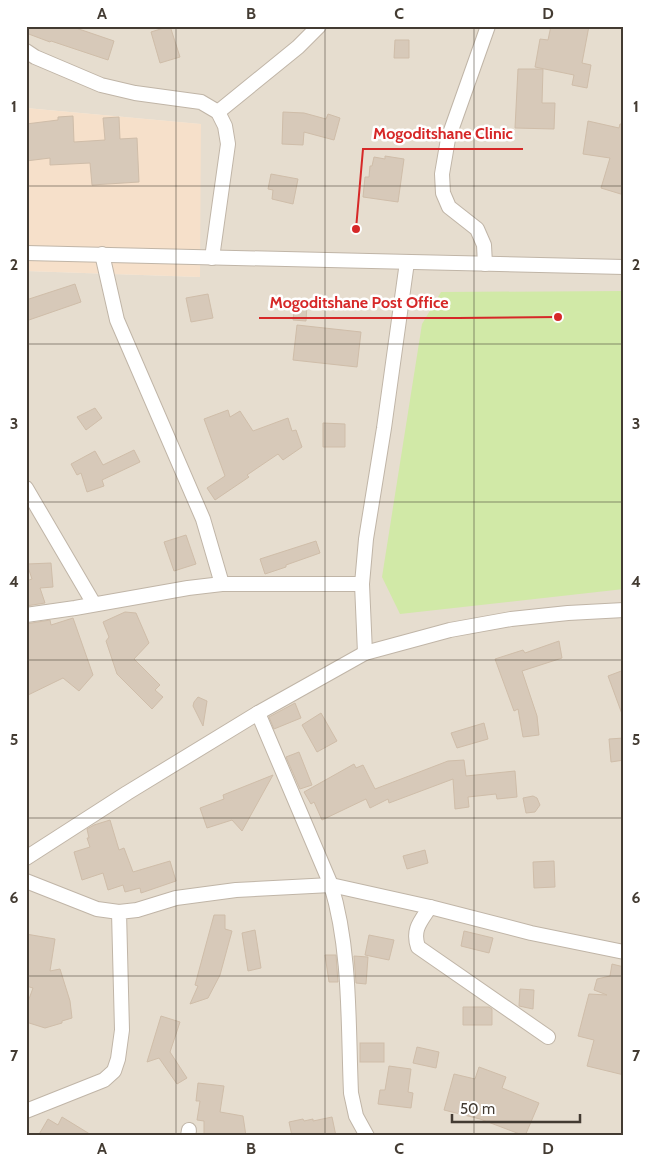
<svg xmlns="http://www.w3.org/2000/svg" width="650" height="1162" font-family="Cabin,sans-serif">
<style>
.residential{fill:#e6ddcf}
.commercial{fill:#f6e0ca}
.green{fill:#d1e9a7}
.building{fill:#d7c9b9;stroke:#cfbda9}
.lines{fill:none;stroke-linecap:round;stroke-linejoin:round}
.street-casing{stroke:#c0b5a7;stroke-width:16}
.street{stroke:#fff;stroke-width:14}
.grid{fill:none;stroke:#433b32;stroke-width:1;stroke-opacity:0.55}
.leader{fill:none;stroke:#d62828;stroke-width:2}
.callout-dot{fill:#d62828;stroke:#fff;stroke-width:2}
.callout-label{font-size:16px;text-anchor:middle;font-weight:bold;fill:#d62828;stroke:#fff;stroke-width:5;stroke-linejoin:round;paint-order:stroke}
.neatline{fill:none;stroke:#433b32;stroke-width:2}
.grid-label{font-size:16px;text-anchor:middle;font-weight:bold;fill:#433b32}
</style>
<rect width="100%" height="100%" fill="#f2ebe1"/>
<path class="residential" d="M26 26H624V1136H26V271L200 277V124L26 108Z"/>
<path class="commercial" d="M26 108 201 124 200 277 26 271Z"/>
<path class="green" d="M624 291V589L400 614 382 577 422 324 441 292Z"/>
<g class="building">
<path d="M26 26H70L114 41 108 60 51 41 50 42 26 33Z"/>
<path d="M170 26 180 57 160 63 151 32Z"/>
<path d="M551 26H589L582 63 591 65 587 88 572 85 574 75 535 67 540 39 548 40Z"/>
<path d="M395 40H409V58H394Z"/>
<path d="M518 69H543L542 103H555L554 129 515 128Z"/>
<path d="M283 112 304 113 326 119 328 114 340 118 334 140 304 132 303 145 282 144Z"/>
<path d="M73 116 74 142 105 140 103 118 119 117 120 139 137 138 139 182 92 185 90 163 50 165V158L26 161V124L58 120V117Z"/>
<path d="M588 121 619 128 620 124H624V195L601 188 610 158 583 154Z"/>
<path d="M385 156 404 159 398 202 363 197 365 177H369L370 166H372L374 157 385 159Z"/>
<path d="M271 174 298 179 293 204 272 199 273 190 268 189Z"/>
<path d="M75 284 81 302 26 321V300Z"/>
<path d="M208 294 213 318 191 322 186 298Z"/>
<path d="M295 304 307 305 306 321 293 320Z"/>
<path d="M297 325 361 332 357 367 293 360Z"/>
<path d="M95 408 102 418 86 430 77 417Z"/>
<path d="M228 410 230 417 240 411 253 431 288 418 292 431 296 430 302 447 283 460 278 454 247 475 249 477 215 500 207 488 225 476 204 419Z"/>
<path d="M323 423 345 424V447H323Z"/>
<path d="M134 450 140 462 102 480 104 486 87 492 81 473 77 475 71 464 95 451 103 465Z"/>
<path d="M186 535 196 564 174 571 164 542Z"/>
<path d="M316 541 320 553 286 565V567L265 574 260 559Z"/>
<path d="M51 563 53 587 40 588 45 603 26 606V581L32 579 27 564Z"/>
<path d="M125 612 136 613 149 643 134 659 160 685 155 690 163 697 152 709 117 674 106 641 109 637 103 622Z"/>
<path d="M73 618 93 675 79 691 63 678 26 696V624L50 620 51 625Z"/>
<path d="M559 641 562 658 522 671 537 716 539 735 523 737 518 709 514 711 495 659 523 650 525 653Z"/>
<path d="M624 670V713L622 714 608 676Z"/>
<path d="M198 697 207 701 203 726 193 706 194 702Z"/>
<path d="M295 703 301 718 274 729 269 717Z"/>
<path d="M321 713 337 741 317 752 302 725Z"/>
<path d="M484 723 488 739 457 748 451 733Z"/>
<path d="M624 738V760L611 762 609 739Z"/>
<path d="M299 752 312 785 300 789 286 757Z"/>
<path d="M464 760 466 776 515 771 517 797 497 799 496 794 468 797 469 807 455 809 453 779 389 803 388 799 370 808 366 799 322 820 314 802 311 804 304 792 354 764 356 768 363 765 375 789 448 761Z"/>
<path d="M273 775 242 831 232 820 207 828 200 808 224 799 223 795Z"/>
<path d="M533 796 537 798 540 805 535 812 526 813 523 798Z"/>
<path d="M110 820 119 850 124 848 133 872 170 861 176 881 141 893 140 888 125 892 123 885 108 890 103 873 82 880 74 852 90 847 87 838H89L87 829 94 825Z"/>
<path d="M425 850 428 863 407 869 403 856Z"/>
<path d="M554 861 555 887 534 888 533 862Z"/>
<path d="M214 915H225V929L232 931 220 975 208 998 190 1004 198 986 195 985Z"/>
<path d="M255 930 261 968 248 971 242 933Z"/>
<path d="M464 931 493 938 489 953 461 946Z"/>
<path d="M26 934 55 939 50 971 60 969 70 1001 72 1018 62 1021V1023L45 1028 26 1022V1007L33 988 26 986Z"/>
<path d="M369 935 394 940 389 960 365 955Z"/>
<path d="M325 955H336L338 982H329Z"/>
<path d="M354 956 368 957 366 984 356 983Z"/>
<path d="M612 964 624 967V1075L587 1066 594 1040 578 1036 589 994 607 995 594 990 597 979 610 976Z"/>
<path d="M520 989 534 990 533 1009 519 1006Z"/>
<path d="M463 1007H489L492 1009V1025H463Z"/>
<path d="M161 1016 180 1022 170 1052 187 1078 177 1084 159 1058 147 1062Z"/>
<rect x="360" y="1043" width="24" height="19"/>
<path d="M417 1047 439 1052 436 1068 413 1063Z"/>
<path d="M389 1066 411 1069 408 1092 413 1093 411 1108 378 1104 380 1090H385Z"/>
<path d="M479 1067 506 1077 502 1088 539 1103 525 1136 480 1119 444 1110 454 1074 475 1079Z"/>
<path d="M198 1083 224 1086 220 1112 243 1116 246 1136H204V1121L197 1120 200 1101H196Z"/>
<path d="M62 1117 93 1136H38L48 1119 58 1125Z"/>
<path d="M332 1117 336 1136H292L289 1122 303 1119 304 1121 313 1119V1121Z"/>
</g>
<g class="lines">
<g class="street-casing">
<g id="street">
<path d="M26 51 35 57 101 85 135 93 201 102 218 112 225 126 228 144 212 258"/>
<path d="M218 112 298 47 319 26"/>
<path d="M26 253 624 267"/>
<path d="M102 254 117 320 203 519 222 584"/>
<path d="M485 264 484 245 477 229 449 207 443 193 442 174 448 139 488 26"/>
<path d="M26 488 94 604"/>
<path d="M26 615 75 608 188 588 222 584H362"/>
<path d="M365 653 362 584 366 539 384 428 407 262"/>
<path d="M258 713 331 885C351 950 348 1025 351 1093L356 1116 367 1136"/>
<path d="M26 858 127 793 258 713 365 653 450 630 511 619 568 613 624 610"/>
<path d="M26 881 97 909 119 912"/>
<path d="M430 907C421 921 412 929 418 947L548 1037"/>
<path d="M26 1111 104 1080 114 1071 118 1059 122 1030 119 912 137 910 176 898 236 890 331 885 430 907 531 933 624 952"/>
<path d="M188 1136 189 1130"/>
</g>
</g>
<use href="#street" class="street"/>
</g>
<path class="grid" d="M176 26V1136M325 26V1136M474 26V1136M26 186H624M26 344H624M26 502H624M26 660H624M26 818H624M26 976H624"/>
<path class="leader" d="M356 229L363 149H523M558 317L458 318H259"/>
<g class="callout-dot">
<circle cx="356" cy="229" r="5"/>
<circle cx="558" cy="317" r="5"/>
</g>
<g class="callout-label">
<text x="443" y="139">Mogoditshane Clinic</text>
<text x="359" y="308">Mogoditshane Post Office</text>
</g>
<rect width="650" height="1162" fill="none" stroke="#ffffff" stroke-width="55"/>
<path d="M452 1114v8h128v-8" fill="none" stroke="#433b32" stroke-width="2.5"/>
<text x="460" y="1114" font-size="15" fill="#433b32" stroke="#ffffff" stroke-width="4" paint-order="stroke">50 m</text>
<rect x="28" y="28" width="594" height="1106" class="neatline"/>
<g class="grid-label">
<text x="102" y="19">A</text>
<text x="251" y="19">B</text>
<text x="399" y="19">C</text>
<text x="548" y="19">D</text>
<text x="14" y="112">1</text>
<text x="636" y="112">1</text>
<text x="14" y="270">2</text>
<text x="636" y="270">2</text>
<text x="14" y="429">3</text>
<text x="636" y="429">3</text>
<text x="14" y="587">4</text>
<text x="636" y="587">4</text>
<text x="14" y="745">5</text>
<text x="636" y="745">5</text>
<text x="14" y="903">6</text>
<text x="636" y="903">6</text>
<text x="14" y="1061">7</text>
<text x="636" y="1061">7</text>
<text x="102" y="1154">A</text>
<text x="251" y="1154">B</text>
<text x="399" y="1154">C</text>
<text x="548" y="1154">D</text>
</g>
</svg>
